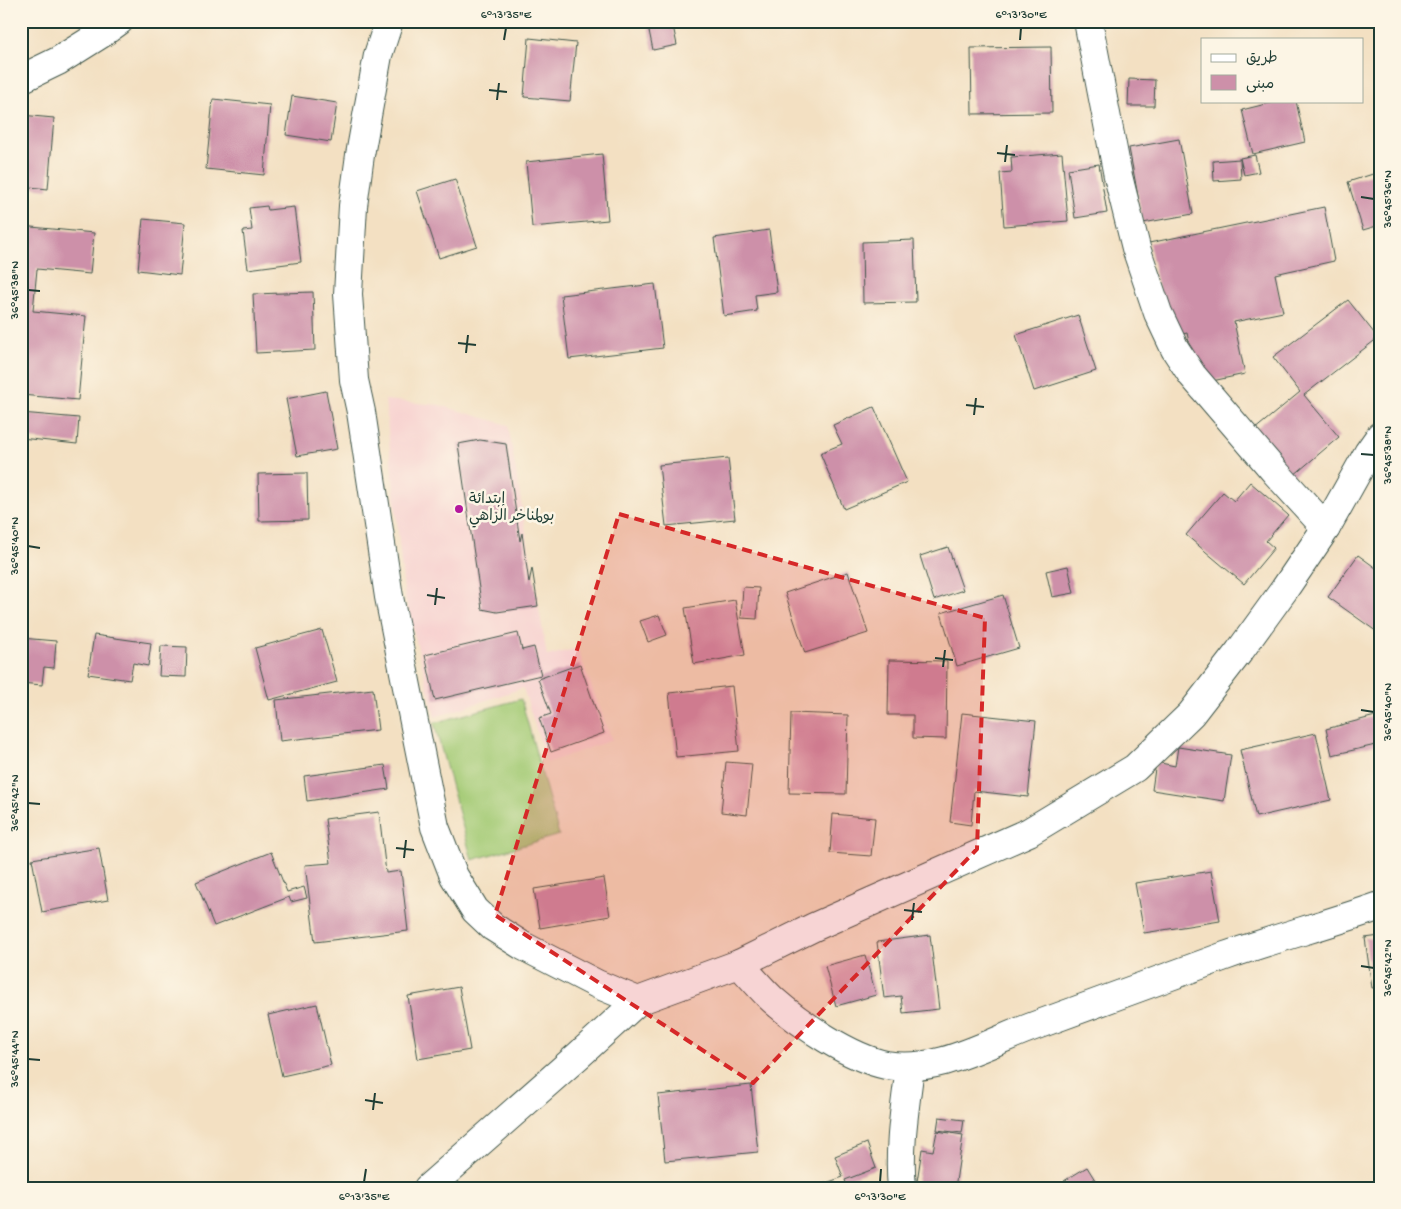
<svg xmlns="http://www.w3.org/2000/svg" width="1401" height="1209" font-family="'Gochi Hand','Playpen Sans Arabic',sans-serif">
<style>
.built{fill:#f7d0cf}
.pitch{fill:#a4cb76;stroke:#628455}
.building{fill:#cd90a9}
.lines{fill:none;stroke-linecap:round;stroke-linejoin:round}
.minor-casing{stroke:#3f5549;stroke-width:30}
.minor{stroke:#fff;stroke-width:28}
.marked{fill:#d62828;fill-opacity:0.2;stroke:#d62828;stroke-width:4;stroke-dasharray:10 6;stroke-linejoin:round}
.ticks{fill:none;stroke:#1f3d34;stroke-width:2}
.poi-dot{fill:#b5179e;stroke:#fcf5e5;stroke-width:2}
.labels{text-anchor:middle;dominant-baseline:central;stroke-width:5;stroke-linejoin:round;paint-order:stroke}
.poi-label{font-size:15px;fill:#1f3d34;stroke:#fcf5e5;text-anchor:start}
.neatline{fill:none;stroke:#1f3d34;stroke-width:2}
.ticks-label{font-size:12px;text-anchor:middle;fill:#1f3d34}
</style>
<rect width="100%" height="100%" fill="#fcf5e5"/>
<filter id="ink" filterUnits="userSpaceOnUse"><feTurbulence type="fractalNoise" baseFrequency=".02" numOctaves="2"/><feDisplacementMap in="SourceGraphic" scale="10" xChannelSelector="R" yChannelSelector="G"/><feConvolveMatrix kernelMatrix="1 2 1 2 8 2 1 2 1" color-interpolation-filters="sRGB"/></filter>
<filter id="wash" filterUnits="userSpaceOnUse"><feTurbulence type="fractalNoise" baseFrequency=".0096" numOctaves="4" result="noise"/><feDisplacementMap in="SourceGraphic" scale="20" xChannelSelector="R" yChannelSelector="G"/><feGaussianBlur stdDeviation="1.12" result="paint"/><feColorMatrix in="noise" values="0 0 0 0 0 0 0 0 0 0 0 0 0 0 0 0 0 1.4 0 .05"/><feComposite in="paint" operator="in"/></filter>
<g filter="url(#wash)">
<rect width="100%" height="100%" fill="#f3e0c2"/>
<path class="built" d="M385 400 439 405 508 425 547 656 577 648 612 740 547 763 523 688 435 717 404 593Z"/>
<path class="pitch" d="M521 699 559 835 472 860 434 723Z"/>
<g id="blocks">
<g class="building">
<path d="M647 21H672L677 45 653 50Z"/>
<path d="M529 38 576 43 570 101 524 97Z"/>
<path d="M1051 47 1052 113 972 114 971 48Z"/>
<path d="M1129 79 1155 80 1154 106H1128Z"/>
<path d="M292 96 337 103 331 142 286 135Z"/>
<path d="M213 99 270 105 264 175 206 169Z"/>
<path d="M1278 101H1296L1305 142 1253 154 1242 110Z"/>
<path d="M21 115 54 118 48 189 21 186Z"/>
<path d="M1179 139 1193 214 1143 223 1129 148Z"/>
<path d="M1062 153 1068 221 1004 226 1000 173 1012 172 1011 157Z"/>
<path d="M602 154 608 220 532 227 526 162Z"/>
<path d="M1255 155 1259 172 1244 175 1240 158Z"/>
<path d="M1240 159 1241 179 1214 181 1213 161Z"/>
<path d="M1099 164 1107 213 1075 218 1068 169Z"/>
<path d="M1379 172 1380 176V225L1363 230 1348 182Z"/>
<path d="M455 179 477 246 439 258 417 191Z"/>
<path d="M267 206 268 210 294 207 301 262 248 269 243 231 252 230 249 208Z"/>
<path d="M1324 207 1334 261 1275 274 1283 312 1234 322 1245 374 1198 384 1187 333 1169 337 1149 243Z"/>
<path d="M143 219 185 223 180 275 138 270Z"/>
<path d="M21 226 94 233 90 274 37 269 33 311 86 316 78 400 21 395Z"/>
<path d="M769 230 777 292 755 295 757 311 724 316 714 238Z"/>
<path d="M914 240 916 302 863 303 862 242Z"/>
<path d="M655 284 663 348 569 359 561 295Z"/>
<path d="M313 292 315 350 256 353 253 294Z"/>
<path d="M1348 300 1378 338 1304 395 1339 437 1287 481 1248 435 1300 392 1273 357Z"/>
<path d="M1078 315 1096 371 1034 391 1016 335Z"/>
<path d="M326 391 337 449 297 456 286 399Z"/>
<path d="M874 407 907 482 844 509 820 453 842 444 833 425Z"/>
<path d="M21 413 79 418 77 444 21 438Z"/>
<path d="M480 440 506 444 520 541 522 533 529 583 532 568 538 606 497 612 482 609 458 444Z"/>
<path d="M728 458 735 519 666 526 659 465Z"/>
<path d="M307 473 308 520 259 521 258 474Z"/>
<path d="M1250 482 1288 515 1266 541 1274 548 1244 584 1186 535 1223 492 1234 501Z"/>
<path d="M948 547 963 590 934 600 920 556Z"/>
<path d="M1358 555 1380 571V634L1328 597Z"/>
<path d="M1068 566 1074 593 1052 597 1046 571Z"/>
<path d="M848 572 868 633 805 653 785 593Z"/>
<path d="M743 587 759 588 757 619 741 618Z"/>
<path d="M1003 595 1019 648 957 666 941 613Z"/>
<path d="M735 600 745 655 694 664 685 608Z"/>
<path d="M659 615 667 635 648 642 640 621Z"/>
<path d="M322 630 337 682 269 700 255 648Z"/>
<path d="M518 633 522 650 534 647 541 675 435 700 425 655Z"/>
<path d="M94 635 151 643 148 666 133 663 130 680 88 674Z"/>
<path d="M21 638 56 641 54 668 44 667 42 685 21 683Z"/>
<path d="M161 646 187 647 186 677 159 676Z"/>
<path d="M889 660 947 661 946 739 913 738V715H888Z"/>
<path d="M580 664 604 733 551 752 539 718 551 714 538 679Z"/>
<path d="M732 686 739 751 676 757 669 693Z"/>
<path d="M373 689 378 730 280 741 276 700Z"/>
<path d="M791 713 848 715 846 794 789 793Z"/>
<path d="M962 713 1036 721 1028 797 974 791 971 825 950 822Z"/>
<path d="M1379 715 1380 744 1332 755 1326 729Z"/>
<path d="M1316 733 1331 800 1256 817 1240 750Z"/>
<path d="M1178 747 1231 755 1224 801 1152 790 1156 762 1175 766Z"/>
<path d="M726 762 752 764 747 815 721 812Z"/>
<path d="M385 765 389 789 307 801 304 776Z"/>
<path d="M379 812 386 873 401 871 408 931 315 942 305 865 331 863 325 819Z"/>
<path d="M833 814 875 818 871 856 830 853Z"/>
<path d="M99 848 108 900 42 912 32 859Z"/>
<path d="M271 852 287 892 304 887 307 898 291 902 289 897 214 926 196 882Z"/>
<path d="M1211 871 1220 921 1144 933 1135 883Z"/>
<path d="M604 878 610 916 540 928 534 889Z"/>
<path d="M930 935 939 1009 903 1013 901 996 884 998 877 942Z"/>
<path d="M1380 936V987L1372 988 1365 938Z"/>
<path d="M865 955 876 995 836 1006 825 966Z"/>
<path d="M459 987 470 1050 418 1059 408 996Z"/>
<path d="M317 1004 331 1065 282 1076 268 1015Z"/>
<path d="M751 1085 758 1152 665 1161 658 1095Z"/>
<path d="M939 1117 964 1120 962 1133 937 1130Z"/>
<path d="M937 1131 963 1135 955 1188H916L922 1149 933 1151Z"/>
<path d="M867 1143 876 1168 845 1180 848 1188H812L843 1177 835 1156Z"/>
<path d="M1087 1167 1100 1188H1068L1064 1181Z"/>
</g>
</g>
</g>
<g filter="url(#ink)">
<use href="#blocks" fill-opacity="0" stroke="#3f5549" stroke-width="1"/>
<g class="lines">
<g class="minor-casing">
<g id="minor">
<path d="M389 21 378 55 360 155 353 206 348 294 354 380 361 412 389 597 435 827 454 876 475 910 493 927 523 946 597 984 638 1001"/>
<path d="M1088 21 1118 176 1136 248 1158 313 1175 349 1192 375 1276 473 1326 528"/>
<path d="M21 79 58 61 101 34 119 21"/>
<path d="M739 964C750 975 761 989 773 1000 800 1024 851 1058 886 1065 938 1074 987 1043 1034 1026 1098 1003 1161 979 1225 956 1276 938 1329 924 1380 906"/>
<path d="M428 1188 579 1055 638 1001 739 964 814 927 1029 832 1135 768 1191 714 1239 652 1284 590 1326 528 1368 453 1380 436"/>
<path d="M902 1188C898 1147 905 1108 910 1067"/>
</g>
</g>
<use href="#minor" class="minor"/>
</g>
</g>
<path class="marked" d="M619 514 985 618 977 849 753 1083 495 915Z"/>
<path class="ticks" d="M504 40 506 28M1020 40 1021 28M489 90 507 92M497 100 499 83M997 153 1015 155M1005 162 1007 145M1361 197 1374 199M28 290 40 291M458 343 476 345M466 353 468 335M966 405 984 407M974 415 976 398M1361 454 1374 455M28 546 40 548M427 595 445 598M435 605 437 588M935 658 953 660M943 667 945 650M1361 710 1374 712M28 803 40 804M396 848 414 850M404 858 406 840M904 910 922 912M912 920 914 903M1361 966 1374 968M28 1059 40 1060M365 1100 383 1103M373 1110 375 1093M364 1182 366 1169M880 1182 881 1169"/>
<circle class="poi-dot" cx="459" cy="509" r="5"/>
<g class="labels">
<g class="poi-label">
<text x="469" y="500">إبتدائة<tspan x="469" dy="17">بولمناخر الزاهي</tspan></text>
</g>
</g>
<rect width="1401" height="1209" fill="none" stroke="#fcf5e5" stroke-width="55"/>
<rect x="1201" y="38" width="162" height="65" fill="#fcf5e5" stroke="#a4ab9e"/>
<rect x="1211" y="54" width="25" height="8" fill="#ffffff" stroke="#a4ab9e"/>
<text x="1246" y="62" font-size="15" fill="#1f3d34">طريق</text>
<rect x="1211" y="75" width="25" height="15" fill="#cd90a9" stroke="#a4ab9e"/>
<text x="1246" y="88" font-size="15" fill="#1f3d34">مبنى</text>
<rect x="28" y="28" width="1346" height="1154" class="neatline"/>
<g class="ticks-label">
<text x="506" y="18">6°13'35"E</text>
<text x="1021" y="18">6°13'30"E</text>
<text transform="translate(1387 199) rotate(-90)" y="4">36°45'36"N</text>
<text transform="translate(14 290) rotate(-90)" y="4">36°45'38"N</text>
<text transform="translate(1387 455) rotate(-90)" y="4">36°45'38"N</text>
<text transform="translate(14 546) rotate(-90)" y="4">36°45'40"N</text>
<text transform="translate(1387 712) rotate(-90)" y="4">36°45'40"N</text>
<text transform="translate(14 803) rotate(-90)" y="4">36°45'42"N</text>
<text transform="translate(1387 968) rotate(-90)" y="4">36°45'42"N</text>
<text transform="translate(14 1059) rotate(-90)" y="4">36°45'44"N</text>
<text x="364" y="1200">6°13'35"E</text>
<text x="880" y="1200">6°13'30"E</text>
</g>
</svg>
